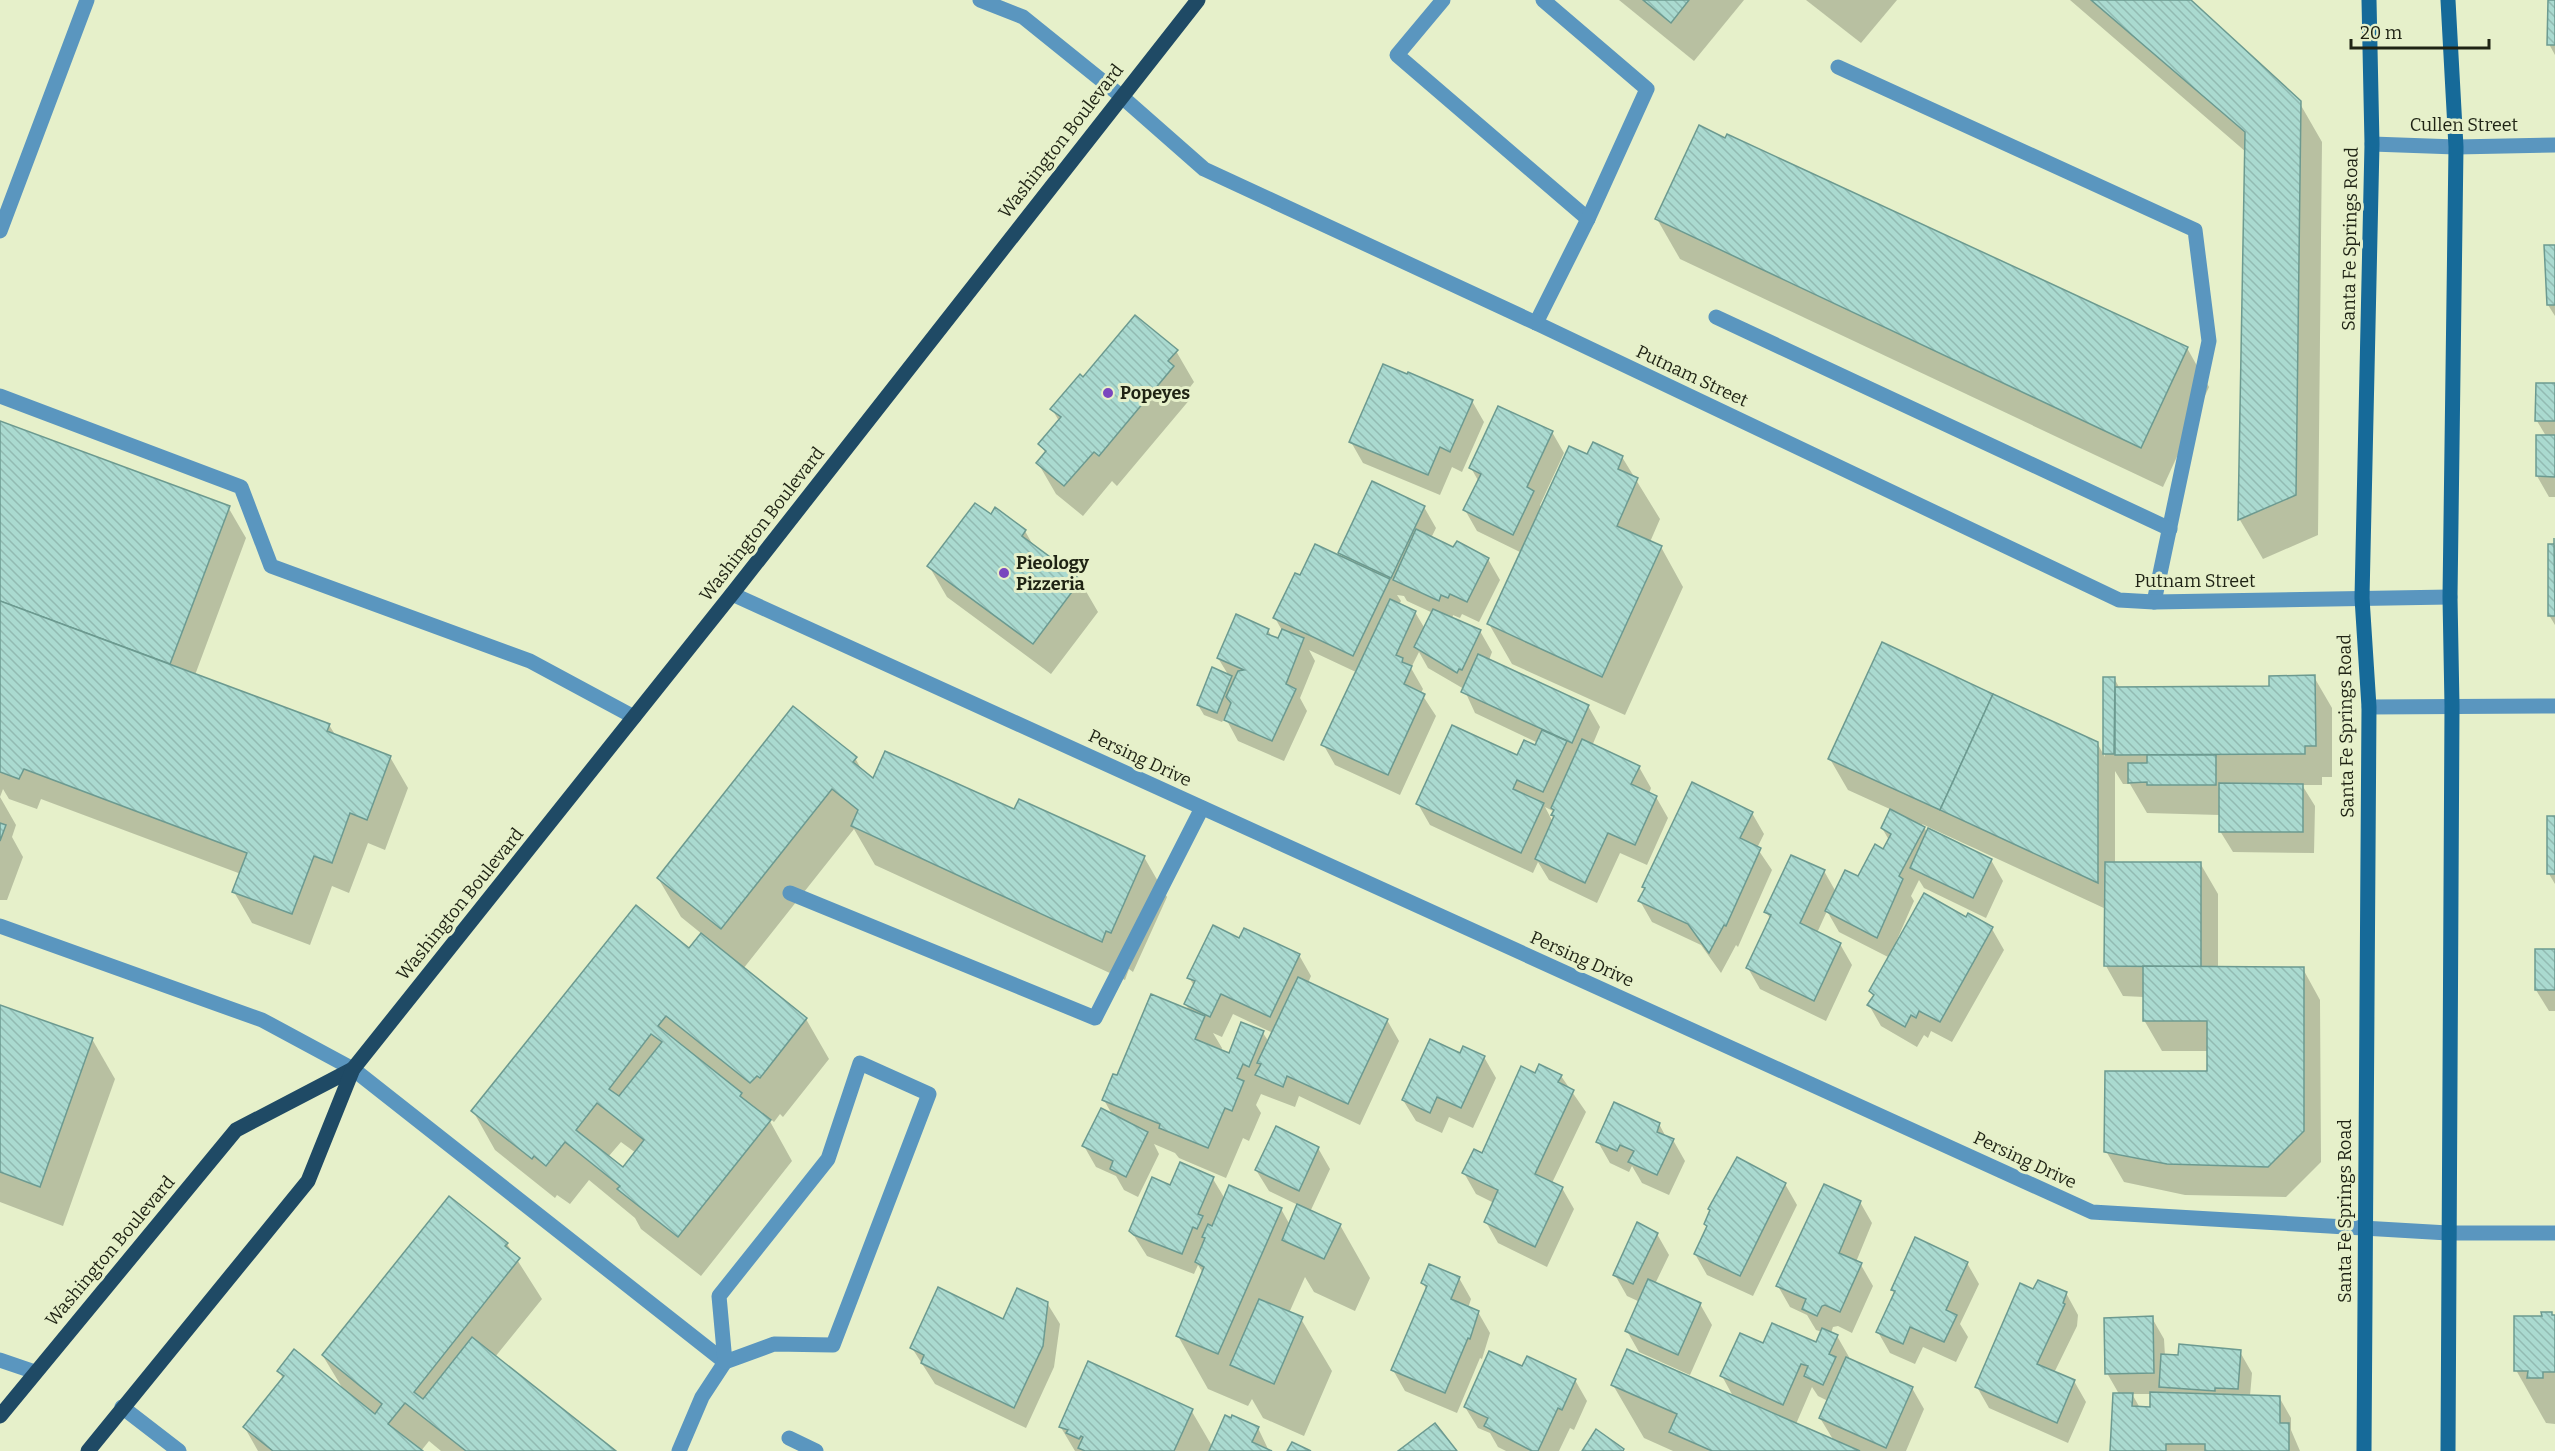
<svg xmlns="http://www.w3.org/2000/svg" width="2555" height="1451" font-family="Bitter,serif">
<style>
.shadow{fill:#0003;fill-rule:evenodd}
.building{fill:url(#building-back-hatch);stroke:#6c9a90;stroke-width:1.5;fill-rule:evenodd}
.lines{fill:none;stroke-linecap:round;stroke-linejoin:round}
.service{stroke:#5a96bf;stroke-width:15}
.minor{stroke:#5a96bf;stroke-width:15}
.secondary{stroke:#166a99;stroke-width:15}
.primary{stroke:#1f4a65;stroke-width:15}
.poi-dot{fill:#7a46be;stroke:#e6f0ca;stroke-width:2}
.labels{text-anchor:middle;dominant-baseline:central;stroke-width:6;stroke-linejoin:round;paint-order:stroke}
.street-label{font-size:18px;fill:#1f2314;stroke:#e6f0ca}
.poi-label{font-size:18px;font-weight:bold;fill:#1f2314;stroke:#e6f0ca;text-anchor:start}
</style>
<defs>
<pattern id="building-back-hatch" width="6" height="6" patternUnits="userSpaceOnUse" patternTransform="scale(1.5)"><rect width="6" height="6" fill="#aadad0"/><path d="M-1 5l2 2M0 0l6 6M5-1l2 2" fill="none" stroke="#92bbb2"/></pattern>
</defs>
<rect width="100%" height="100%" fill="#e6f0ca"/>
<g class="shadow">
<path d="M1619 0H1744L1694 61Z"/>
<path d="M1806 0H1897L1861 43Z"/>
<path d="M2070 0H2189L2299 102 2322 142 2318 535 2263 559 2240 520 2246 152Z"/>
<path d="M2549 0H2555V55L2549 44Z"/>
<path d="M1657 219 2187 348 2209 387 2163 487 1680 259Z"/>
<path d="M2555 246V316L2548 305Z"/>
<path d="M1176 351 1194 382 1187 391 1191 398 1117 486 1112 481 1083 516 1056 494 1038 463 1046 454 1040 444 1059 421 1052 409 1083 379Z"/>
<path d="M1408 376 1472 401 1484 422 1462 472 1452 467 1440 495 1363 463 1351 442Z"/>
<path d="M2555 384V497H2549L2537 476 2546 436 2537 421Z"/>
<path d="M0 422 228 507 246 538 195 675 329 725 336 736 390 757 408 788 385 850 368 843 349 893 332 886 310 945 252 923 234 892 241 874 41 799 37 809 9 799 3 789 0 797Z"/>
<path d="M1552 432 1564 453 1540 505 1542 508 1588 456 1622 457 1660 519 1650 542 1661 547 1683 587 1625 715 1512 664 1489 624 1522 553 1477 531 1465 510 1479 482 1471 468Z"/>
<path d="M1424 507 1436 528 1431 538 1454 549 1488 559 1500 580 1479 622 1462 614 1460 618 1453 615 1452 619 1480 631 1492 652 1489 660 1588 706 1600 727 1592 746 1639 767 1651 788 1649 794 1656 797 1668 818 1647 865 1620 853 1597 903 1549 880 1538 862 1533 873 1430 825 1418 804 1518 757 1536 747 1538 743 1475 713 1464 689 1428 668 1419 652 1411 668 1423 689 1421 693 1436 716 1400 795 1335 765 1323 744 1358 673 1309 650 1315 661 1300 698 1307 711 1284 761 1238 741 1225 717 1222 722 1204 715 1198 705 1229 676 1218 658 1268 630 1272 637 1279 640 1283 632 1275 618 1301 577 1344 559 1340 552ZM1397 595 1404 596 1407 601 1433 613 1425 629 1415 612 1399 605 1401 601ZM1545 807 1555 812 1553 815 1558 824 1555 826Z"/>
<path d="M991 516 1025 531 1034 547 1080 581 1098 612 1051 674 947 597 929 566Z"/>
<path d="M2555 545V625L2549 615 2550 546Z"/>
<path d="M2314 677 2332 708V777H2322V785H2302L2315 806 2314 853 2233 852 2220 831V815L2147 813 2130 784H2123L2115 771V863H2200L2218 894V969H2303L2320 1000 2321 1162 2286 1197 2185 1195 2124 1182 2106 1151 2209 1073V1051H2162L2144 1020V997L2123 996 2106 966V909L1922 824 1928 834 1991 860 2003 881 1986 918 1924 888 1919 880 1911 896 1914 901 1896 942 1966 919 1968 915 1992 929 2004 950 1952 1042 1931 1031 1928 1038 1924 1035 1917 1047 1881 1026 1869 1005 1874 997 1871 991 1890 958 1839 932 1827 911 1817 933 1840 944 1852 965 1826 1021 1760 989 1748 968 1771 920 1766 912 1824 871 1836 892 1859 878 1884 851 1889 840 1882 828 1892 810 1848 790 1830 759 2097 743 2105 757V678H2114L2120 689 2271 688Z"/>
<path d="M855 758 864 774 873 781 1014 811 1144 857 1167 897 1133 972 1129 969 1125 980 875 865 854 829 743 969 806 1019 829 1059 783 1117 780 1114 774 1122 767 1116 792 1161 701 1276 641 1229 635 1218 589 1180 570 1204 557 1195 555 1198 495 1150 473 1111 689 950 702 934 681 917 658 878ZM621 1142 636 1153 623 1169 608 1157Z"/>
<path d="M0 797 16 825 12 837 23 857 7 900H0Z"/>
<path d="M1752 813 1764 834 1757 848 1772 870 1738 947 1736 945 1721 973 1701 945 1652 922 1640 901 1645 890 1644 887Z"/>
<path d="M2555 817V884L2549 874Z"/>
<path d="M1240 940 1299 955 1311 976 1308 983 1387 1020 1399 1041 1360 1125 1299 1096 1295 1107 1261 1094 1256 1105 1261 1113 1249 1141 1243 1138 1226 1178 1179 1158 1175 1153 1154 1144 1159 1154 1138 1197 1124 1190 1116 1176 1096 1167 1084 1146 1113 1116 1104 1100 1118 1077 1190 1011 1185 1004 1194 986 1189 977ZM1233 1014 1273 1033 1269 1042 1263 1033 1230 1055 1221 1051 1222 1048 1213 1033 1222 1037Z"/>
<path d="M2555 950V1011H2549L2536 990Z"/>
<path d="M0 1007 92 1039 115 1079 63 1226 0 1202Z"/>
<path d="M1461 1055 1484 1057 1496 1078 1473 1128 1449 1117 1442 1133 1416 1121 1403 1100Z"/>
<path d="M1536 1075 1561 1076 1586 1112 1552 1183 1562 1188 1574 1209 1547 1267 1498 1243 1486 1222 1494 1203 1476 1194 1464 1173 1483 1155Z"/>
<path d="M1659 1124 1666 1137 1673 1140 1685 1161 1669 1195 1642 1183 1632 1166 1629 1172 1610 1163 1598 1142Z"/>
<path d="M1318 1148 1330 1169 1310 1212 1340 1225 1370 1278 1355 1311 1314 1292 1305 1277 1289 1313 1301 1319 1332 1371 1304 1436 1263 1418 1252 1399 1248 1406 1208 1389 1178 1336 1203 1273 1198 1265 1194 1274 1147 1256 1131 1231 1171 1186 1181 1164 1213 1179 1225 1199 1281 1209 1290 1225 1298 1205 1269 1191 1256 1170Z"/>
<path d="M1785 1184 1797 1205 1753 1296 1707 1275 1695 1254 1708 1228 1709 1209Z"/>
<path d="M449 1198 507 1244 542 1299 495 1357 614 1451H441L429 1441 421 1451H258L245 1428 283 1379 279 1371 343 1389 323 1356Z"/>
<path d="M1860 1202 1872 1223 1856 1262 1861 1265 1873 1286 1852 1333 1838 1326 1833 1327 1831 1333 1837 1336 1849 1357 1848 1360 1912 1388 1924 1409 1906 1451H1673L1644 1438 1613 1385 1734 1398 1722 1376 1764 1345 1817 1344 1822 1332 1816 1330 1807 1315 1790 1307 1778 1286ZM1812 1387 1818 1396 1828 1401 1820 1418 1834 1441 1796 1424Z"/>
<path d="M1657 1234 1669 1255 1655 1284 1700 1304 1712 1325 1690 1375 1639 1352 1627 1331 1640 1302 1627 1296 1615 1275Z"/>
<path d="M1967 1263 1979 1284 1960 1324 1968 1337 1956 1362 1923 1347 1915 1364 1890 1353 1878 1332 1895 1294 1892 1290Z"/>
<path d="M1459 1278 1471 1299 1468 1308 1478 1312 1490 1333 1482 1359 1480 1358 1457 1413 1405 1391 1393 1370 1427 1291 1423 1283Z"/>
<path d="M2034 1291 2066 1293 2078 1315 2077 1326 2054 1373 2074 1381 2086 1402 2068 1443 1989 1408 1977 1387Z"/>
<path d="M1047 1303 1060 1324 1054 1367 1026 1428 935 1384 912 1348 1004 1321Z"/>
<path d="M2551 1313 2555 1317V1424L2546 1423 2516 1370 2543 1317Z"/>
<path d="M2152 1318 2164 1339 2165 1356 2240 1352 2252 1373 2250 1396 2279 1397 2291 1418V1430L2300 1451H2112L2119 1394 2107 1373ZM2132 1394H2152V1408H2140Z"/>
<path d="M1522 1368 1575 1380 1587 1401 1574 1430 1570 1428 1559 1451H1506L1498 1447 1490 1433 1478 1428 1465 1407Z"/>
<path d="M1191 1410 1212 1446 1258 1428 1269 1451H1075L1060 1426Z"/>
</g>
<g class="building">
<path d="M1643 0H1689L1671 23Z"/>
<path d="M2091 0H2191L2301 101 2296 495 2238 520 2245 132Z"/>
<path d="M2548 0H2555V45H2547Z"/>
<path d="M1699 125 1725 138 1727 134 2188 347 2141 448 1655 219Z"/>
<path d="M2544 245H2555V305H2547Z"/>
<path d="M1135 315 1178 350 1168 361 1174 366 1099 456 1094 452 1064 486 1036 463 1046 451 1038 444 1061 417 1050 409 1080 374 1083 377Z"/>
<path d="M1383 364 1407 374 1408 372 1473 400 1450 452 1440 447 1428 475 1349 442Z"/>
<path d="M2536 383H2555V421H2535Z"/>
<path d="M1498 406 1553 431 1527 487 1534 491 1513 535 1463 510 1481 474 1469 468Z"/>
<path d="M0 421 230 506 170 664 0 601Z"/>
<path d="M2536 435H2555V477L2536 476Z"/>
<path d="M1593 442 1623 456 1618 469 1638 478 1617 526 1662 546 1602 677 1487 624 1569 446 1587 454Z"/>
<path d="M1372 481 1425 506 1391 578 1338 553Z"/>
<path d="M975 503 991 514 995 507 1026 530 1022 536 1081 580 1033 644 927 566Z"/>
<path d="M1416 529 1453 547 1457 541 1489 558 1467 602 1450 594 1448 598 1441 595 1439 601 1393 580Z"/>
<path d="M2554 538 2555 616H2548V544H2554Z"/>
<path d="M1315 544 1390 579 1353 656 1273 618 1295 573 1300 575Z"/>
<path d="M1390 599 1416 611 1396 655 1403 658 1402 662 1412 666 1404 684 1425 694 1388 775 1321 745Z"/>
<path d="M0 601 330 724 327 731 391 756 367 820 350 813 332 863 314 856 292 914 232 892 247 853 24 769 19 779 0 772Z"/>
<path d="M1433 609 1481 630 1462 670 1459 669 1457 673 1414 647Z"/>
<path d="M1236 614 1269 629 1267 634 1278 638 1282 629 1304 638 1286 684 1296 689 1272 741 1224 720 1231 703 1226 697 1238 671 1244 670 1217 658Z"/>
<path d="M1882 642 1993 694 1940 810 1828 759Z"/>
<path d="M1478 654 1589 705 1572 743 1461 692Z"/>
<path d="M1212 667 1232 676 1217 713 1197 705Z"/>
<path d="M2315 675 2316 746H2305V754L2115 755V687L2269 686V676Z"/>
<path d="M2103 677H2115L2114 754H2103Z"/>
<path d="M1993 694 2098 742V883L1940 810Z"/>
<path d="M793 706 857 757 853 762 873 778 885 751 1014 809 1019 799 1145 856 1111 933 1106 931 1102 942 851 826 858 810 832 789 721 929 657 878Z"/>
<path d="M1452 725 1517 755 1524 740 1535 745 1542 730 1567 741 1543 792 1517 780 1513 789 1544 803 1521 853 1416 804Z"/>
<path d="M1582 739 1640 766 1631 784 1657 796 1635 845 1608 833 1585 883 1535 859 1554 816 1551 815 1554 810 1551 808Z"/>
<path d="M2147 755H2216V785H2147V782L2128 783V763H2147Z"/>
<path d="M1692 782 1753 812 1740 838 1761 848 1726 926 1724 925 1709 953 1688 924 1638 901 1645 888 1642 887Z"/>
<path d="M2219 783 2303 784V832H2219Z"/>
<path d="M1890 809 1925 827 1899 876 1903 879 1877 938 1825 911 1845 870 1858 876 1875 844 1883 849 1891 834 1881 828Z"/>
<rect x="2547" y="816" width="8" height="58"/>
<path d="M0 823 6 825 0 841Z"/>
<path d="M1928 828 1992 859 1973 898 1910 868Z"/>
<path d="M1791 855 1825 870 1800 923 1841 943 1814 1001 1746 968 1771 915 1764 912Z"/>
<path d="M2105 862H2201V967L2104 966Z"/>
<path d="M1924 893 1966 917 1968 913 1993 927 1940 1022 1919 1011 1916 1018 1911 1015 1905 1027 1867 1005 1874 995 1869 991Z"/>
<path d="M636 905 689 948 701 933 807 1018 760 1078 757 1076 750 1083 666 1016 658 1026 742 1093 740 1096 771 1120 678 1237 617 1189 620 1186 565 1142 546 1166 534 1156 532 1159 471 1111ZM651 1034 662 1042 619 1096 609 1089ZM597 1103 644 1140 623 1167 576 1130Z"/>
<path d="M1213 925 1239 938 1244 928 1300 954 1270 1017 1221 994 1210 1017 1184 1004 1195 981 1187 978Z"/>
<rect x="2535" y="949" width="20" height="41"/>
<path d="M2143 966 2304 967V1131L2268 1167 2167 1164 2104 1152 2105 1071H2207V1021H2143Z"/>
<path d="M1298 977 1388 1019 1348 1104 1287 1076 1283 1087 1255 1075 1261 1064 1257 1063Z"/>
<path d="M1151 994 1205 1016 1195 1039 1229 1053 1241 1022 1264 1031 1249 1067 1243 1064 1237 1078 1244 1081 1232 1111 1225 1108 1208 1148 1159 1128 1160 1124 1102 1100 1113 1074 1117 1075Z"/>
<path d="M0 1005 93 1038 40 1187 0 1172Z"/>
<path d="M1430 1039 1460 1053 1463 1046 1485 1056 1461 1108 1437 1097 1430 1113 1402 1100Z"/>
<path d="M1539 1064 1562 1075 1558 1082 1574 1090 1535 1174 1563 1187 1535 1247 1484 1222 1498 1190 1462 1173 1474 1149 1482 1153 1521 1066 1535 1073Z"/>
<path d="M1614 1102 1660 1123 1657 1132 1674 1139 1657 1175 1628 1162 1634 1151 1620 1145 1617 1151 1596 1142Z"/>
<path d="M1101 1108 1148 1132 1126 1177 1110 1169 1113 1161 1082 1146Z"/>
<path d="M1276 1126 1319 1147 1299 1191 1255 1170Z"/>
<path d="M1737 1157 1786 1183 1740 1276 1694 1254 1707 1226 1704 1224 1710 1210 1708 1209Z"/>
<path d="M1180 1162 1214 1177 1198 1214 1203 1216 1197 1229 1193 1227 1182 1254 1134 1235 1129 1231 1152 1177 1170 1185Z"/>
<path d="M1824 1184 1861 1201 1839 1253 1862 1263 1840 1312 1825 1305 1822 1306 1817 1316 1802 1309 1806 1299 1776 1286Z"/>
<path d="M1229 1185 1282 1208 1218 1354 1176 1336 1204 1267 1195 1262 1205 1238 1202 1237 1208 1224 1212 1226Z"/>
<path d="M449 1196 508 1243 505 1246 520 1258 414 1392 423 1399 472 1337 616 1451H466L405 1403 388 1424 423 1451H273L243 1427 284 1376 277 1371 294 1349 375 1414 382 1404 322 1355Z"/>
<path d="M1297 1204 1341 1224 1324 1259 1282 1240Z"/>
<path d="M1637 1222 1658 1233 1633 1284 1613 1275Z"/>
<path d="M1915 1237 1968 1262 1946 1310 1957 1315 1944 1342 1910 1327 1903 1344 1876 1332 1895 1291 1891 1290Z"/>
<path d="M1429 1264 1460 1277 1451 1299 1479 1311 1470 1339 1468 1338 1445 1393 1391 1370 1427 1286 1421 1283Z"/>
<path d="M1648 1279 1701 1303 1678 1355 1625 1331Z"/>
<path d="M2038 1280 2067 1292 2063 1303 2065 1304 2037 1364 2075 1380 2057 1423 1975 1387 2020 1283 2033 1289Z"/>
<path d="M938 1287 1003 1319 1017 1288 1048 1302 1043 1346 1014 1408 921 1363 924 1355 910 1348Z"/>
<path d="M1259 1299 1303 1317 1274 1384 1230 1365Z"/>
<path d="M2541 1312H2552V1315H2555V1372H2543V1378H2527L2528 1371H2514V1316H2542Z"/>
<path d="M2153 1316 2154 1373 2105 1374 2104 1318Z"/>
<path d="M1772 1323 1816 1342 1822 1328 1838 1335 1829 1354 1836 1357 1823 1385 1804 1376 1808 1366 1801 1364 1783 1405 1720 1376 1740 1333 1763 1343Z"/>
<path d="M2179 1344 2241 1350 2238 1389 2215 1388V1391L2159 1387 2161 1354 2178 1355Z"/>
<path d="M1627 1349 1860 1451H1712L1669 1432 1677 1414 1611 1385Z"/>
<path d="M1489 1351 1522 1366 1527 1356 1576 1379 1562 1410 1558 1408 1538 1451H1532L1484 1426 1488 1418 1464 1407Z"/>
<path d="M1846 1357 1913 1387 1886 1448 1819 1418Z"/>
<path d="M1088 1361 1193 1409 1174 1451H1085L1078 1448 1083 1437 1081 1436 1079 1439 1066 1433 1068 1430 1059 1427Z"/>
<path d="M2150 1392 2280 1396V1423H2289V1451H2205V1444H2166V1451H2110L2113 1393H2133L2132 1406 2150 1407Z"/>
<path d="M1225 1415 1231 1418 1232 1415 1259 1427 1252 1442 1272 1451H1209Z"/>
<path d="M1435 1423 1457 1451H1398Z"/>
<path d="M1596 1429 1624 1449 1623 1451H1582Z"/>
<path d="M1292 1442 1311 1451H1287Z"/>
</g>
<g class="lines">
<g class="service">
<path d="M1443 0 1397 55 1588 219"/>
<path d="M1838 67 2195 230 2209 341 2154 602"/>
<path d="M0 231 87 0"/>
<path d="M1716 317 2170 529"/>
<path d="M1536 323 1588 219 1647 89 1543 0"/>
<path d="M0 396 241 487 271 566 530 661 634 717"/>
<path d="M790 893 1095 1018 1202 808"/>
<path d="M0 926 262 1020 353 1069 725 1362 702 1397 679 1451"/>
<path d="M860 1063 929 1094 833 1345 774 1344 725 1362 719 1296 828 1159Z"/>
<path d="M2448 1233H2555"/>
<path d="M0 1360 35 1372"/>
<path d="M122 1407 179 1451"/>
</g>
<g class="minor">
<path d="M980 0 1023 17 1121 96 1204 169 1536 323 2119 600 2154 602 2450 597"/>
<path d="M2372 144 2456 147 2555 145"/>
<path d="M732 594 2092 1212 2448 1233"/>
<path d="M2369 707 2555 706"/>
<path d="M789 1438 816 1451"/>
</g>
<g class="secondary">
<path d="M2448 0 2456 147 2450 597 2452 706 2448 1451"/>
<path d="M2364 1451 2369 707 2362 598 2372 144 2369 0"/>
</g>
<g class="primary">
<path d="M0 1416 236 1130 353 1069"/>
<path d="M88 1451 308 1181 353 1069 732 594 1198 0"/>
</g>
</g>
<g class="poi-dot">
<circle cx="1108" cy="393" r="6"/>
<circle cx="1004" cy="573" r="6"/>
</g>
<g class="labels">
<g class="street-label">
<text x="2464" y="125">Cullen Street</text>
<text transform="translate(1061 141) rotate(-52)">Washington Boulevard</text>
<text transform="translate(2350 239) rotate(-89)">Santa Fe Springs Road</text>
<text transform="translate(1692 376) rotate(25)">Putnam Street</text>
<text transform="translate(762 524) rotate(-52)">Washington Boulevard</text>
<text x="2195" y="581">Putnam Street</text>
<text transform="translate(2346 726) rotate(-91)">Santa Fe Springs Road</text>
<text transform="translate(1140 758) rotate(25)">Persing Drive</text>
<text transform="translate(460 904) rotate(-51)">Washington Boulevard</text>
<text transform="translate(1582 959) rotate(24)">Persing Drive</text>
<text transform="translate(2025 1160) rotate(25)">Persing Drive</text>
<text transform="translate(2345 1211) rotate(-90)">Santa Fe Springs Road</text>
<text transform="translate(110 1251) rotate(-50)">Washington Boulevard</text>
</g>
<g class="poi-label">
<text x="1120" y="393">Popeyes</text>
<text x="1016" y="563">Pieology<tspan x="1016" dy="21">Pizzeria</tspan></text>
</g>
</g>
<path d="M2351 39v9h138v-9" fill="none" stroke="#1f2314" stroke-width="3"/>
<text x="2360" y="39" font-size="18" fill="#1f2314" stroke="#e6f0ca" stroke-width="4.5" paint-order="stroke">20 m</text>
</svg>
